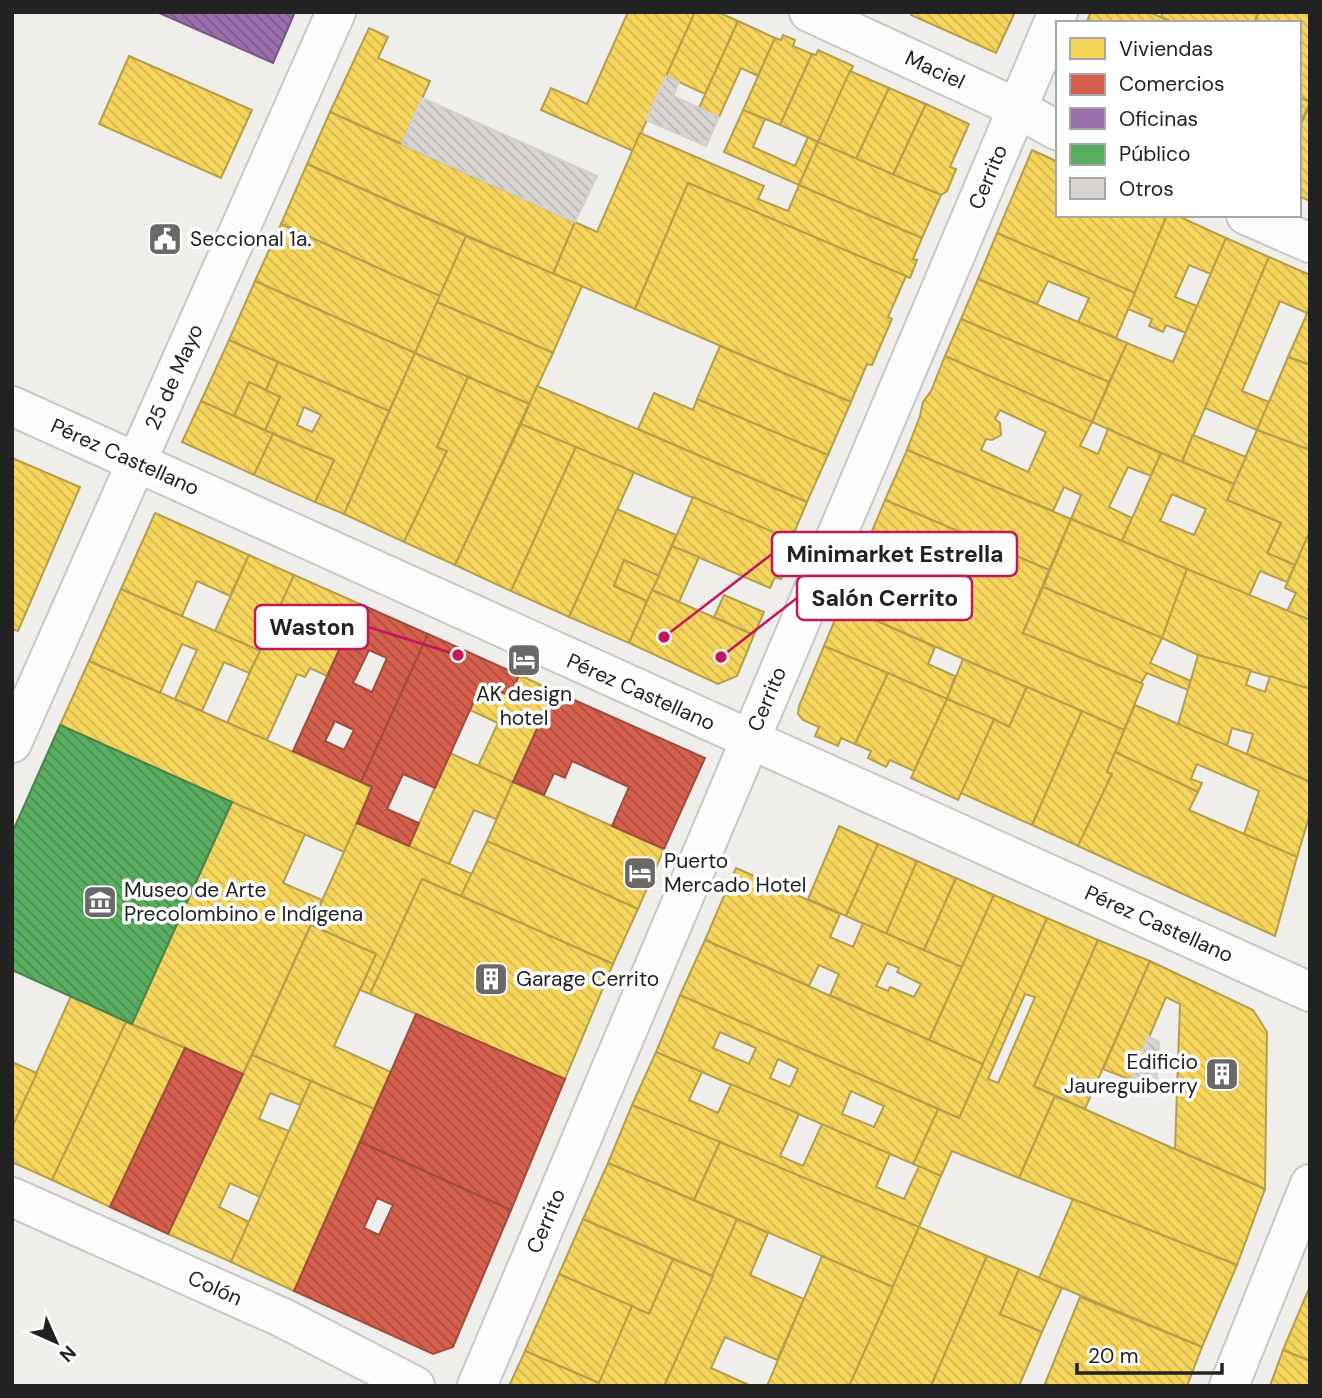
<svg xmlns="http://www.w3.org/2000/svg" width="1322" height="1398" font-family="'DM Sans',sans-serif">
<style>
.homes{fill:url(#homes-back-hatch);stroke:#b69f4b;stroke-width:2;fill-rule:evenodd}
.shops{fill:url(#shops-back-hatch);stroke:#a04d40;stroke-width:2;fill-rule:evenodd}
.offices{fill:url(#offices-back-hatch);stroke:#755982;stroke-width:2}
.public{fill:url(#public-back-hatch);stroke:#49844e;stroke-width:2}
.building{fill:url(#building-back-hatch);stroke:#d3d0cc;stroke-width:2}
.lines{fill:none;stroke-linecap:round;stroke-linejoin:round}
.minor-casing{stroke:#c9c8c7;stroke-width:42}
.minor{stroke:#fdfcfc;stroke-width:38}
.labels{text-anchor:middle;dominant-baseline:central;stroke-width:7;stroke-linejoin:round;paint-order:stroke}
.street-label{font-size:21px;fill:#222;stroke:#fff}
.poi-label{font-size:21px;fill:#222;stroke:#fff;text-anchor:start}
.leader{fill:none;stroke:#c2185b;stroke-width:2.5}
.callout-dot{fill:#c2185b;stroke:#fff;stroke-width:2.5}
.callout{fill:#fff;stroke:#c2185b;stroke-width:2.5}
.callout-label{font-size:23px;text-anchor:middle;font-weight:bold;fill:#222}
</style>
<defs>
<pattern id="homes-back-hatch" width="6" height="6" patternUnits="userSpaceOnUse" patternTransform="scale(1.75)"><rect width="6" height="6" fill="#f6d55c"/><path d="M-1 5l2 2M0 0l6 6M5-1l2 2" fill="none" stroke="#d3b750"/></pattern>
<pattern id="shops-back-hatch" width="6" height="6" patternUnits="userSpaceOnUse" patternTransform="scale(1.75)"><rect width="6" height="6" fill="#d6604d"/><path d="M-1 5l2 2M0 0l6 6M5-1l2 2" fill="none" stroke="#ad4f40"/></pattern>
<pattern id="offices-back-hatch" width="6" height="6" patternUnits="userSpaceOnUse" patternTransform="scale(1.75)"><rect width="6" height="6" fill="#9970ab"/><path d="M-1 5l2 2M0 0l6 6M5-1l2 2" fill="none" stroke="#7c5c8b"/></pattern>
<pattern id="public-back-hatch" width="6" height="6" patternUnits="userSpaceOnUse" patternTransform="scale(1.75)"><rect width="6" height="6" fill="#5aae61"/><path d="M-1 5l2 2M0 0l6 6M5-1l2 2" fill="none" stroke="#4a8d50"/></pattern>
<pattern id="building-back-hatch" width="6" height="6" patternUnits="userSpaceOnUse" patternTransform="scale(1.75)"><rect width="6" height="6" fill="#d7d4d2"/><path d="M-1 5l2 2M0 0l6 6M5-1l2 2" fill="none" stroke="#b8b6b4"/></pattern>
</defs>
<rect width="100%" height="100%" fill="#f0eeeb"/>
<g class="homes">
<path d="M628 12H695L633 151 541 110 551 88 587 104Z"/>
<path d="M695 12H718L738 21 705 94 666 76Z"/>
<path d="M912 12H1015L996 53 911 15Z"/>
<path d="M1091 12H1149L1175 23H1086Z"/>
<path d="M1163 12H1259L1254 23H1175L1161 17Z"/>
<path d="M1259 12H1310V102L1299 97V23H1254Z"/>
<path d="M738 21 775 38 758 76 741 68 719 117 699 108Z"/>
<path d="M369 28 388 37 378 58 430 81 402 144 330 112Z"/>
<path d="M783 35 795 40 793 46 812 54 780 125 743 110 775 38 781 40Z"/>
<path d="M818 50 853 66 818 142 780 125 812 54 816 55Z"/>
<path d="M129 56 252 110 221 178 99 124Z"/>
<path d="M850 71 889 88 856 159 818 142Z"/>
<path d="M889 88 926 104 893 175 856 159Z"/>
<path d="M1299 97 1310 102 1299 128Z"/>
<path d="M926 104 969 124 950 167 956 169 947 191 941 195 893 175Z"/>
<path d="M1310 105V201L1299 196V128Z"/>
<path d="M743 110 765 119 753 147 795 166 808 137 818 142 799 185 724 152Z"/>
<path d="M330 112 575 222 553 274 307 164Z"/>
<path d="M640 133 764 186 758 199 788 211 799 185 922 238 913 259 917 260 910 278 688 183 635 309 553 274 575 222 597 232Z"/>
<path d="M818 142 941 195 922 238 799 185Z"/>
<path d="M1032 150 1058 162V215H1167L1135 293 997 233Z"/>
<path d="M307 164 466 236 440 296 281 224Z"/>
<path d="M688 183 906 276 888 317 892 319 872 365 867 364 851 402 635 309Z"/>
<path d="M1167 215H1176L1226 238 1211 274 1189 265 1175 297 1197 306 1186 333 1166 325 1163 332 1149 326 1152 319 1128 309Z"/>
<path d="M281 224 440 296 415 353 255 281Z"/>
<path d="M997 233 1135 293 1116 338 1078 322 1089 298 1048 281 1037 304 978 279Z"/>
<path d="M466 236 582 286 553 353 437 302Z"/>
<path d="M1226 238 1269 257 1182 462 1092 422 1127 343 1173 362Z"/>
<path d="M1269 257 1310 275V307L1307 313 1280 301 1242 391 1269 402 1257 430 1205 408Z"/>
<path d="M978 279 1127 343 1109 382 961 319Z"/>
<path d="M255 281 415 353 389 411 229 340Z"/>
<path d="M437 302 553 353 529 404 415 353Z"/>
<path d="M1310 307V365L1288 357Z"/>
<path d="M961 319 1109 382 1092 422 945 356Z"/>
<path d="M229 340 278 362 266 390 249 382 234 416 201 401Z"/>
<path d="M720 346 851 402 828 455 697 399Z"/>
<path d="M415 353 468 377 437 447 447 451 404 542 344 514Z"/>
<path d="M945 356 1092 422 1080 446 1098 454 1108 429 1161 453 1151 476 1128 467 1109 507 1132 518 1122 541 1071 519 1081 495 1064 487 1053 511 907 450 920 416 923 402 931 391ZM1000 410 1046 432 1028 472 981 450 986 439 992 440 1001 435 1000 423 995 419Z"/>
<path d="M1288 357 1310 365V450L1257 430Z"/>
<path d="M278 362 389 411 344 514 315 502 334 460 265 430 280 397 266 390ZM304 407 321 415 312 432 297 425Z"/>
<path d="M468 377 529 404 455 565 404 542 447 451 437 447Z"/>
<path d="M249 382 280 397 265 430 234 416Z"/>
<path d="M537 386 807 502 791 540 521 424Z"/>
<path d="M654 393 693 410 697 399 828 455 807 502 638 429Z"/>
<path d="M201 401 273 434 254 475 182 442Z"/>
<path d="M521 424 576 447 511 591 455 565Z"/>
<path d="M1257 430 1310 450V534L1295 565 1267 553 1281 523 1227 500Z"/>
<path d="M273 434 334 460 315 502 254 475Z"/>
<path d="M1193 435 1246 457 1234 484 1182 462Z"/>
<path d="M576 447 634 472 569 617 511 591Z"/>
<path d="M907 450 1071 519 1049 570 885 500Z"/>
<path d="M1161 453 1234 484 1227 500 1281 523 1267 553 1295 565 1287 582 1260 571 1249 596 1122 541ZM1172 494 1206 509 1194 535 1160 521Z"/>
<path d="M12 458 80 487 18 631 12 629Z"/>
<path d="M693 497 791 540 786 553 792 557 781 579 775 577 770 588 672 546Z"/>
<path d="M885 500 1049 570 1023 633 1143 684 1124 730 841 605Z"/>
<path d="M617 509 676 535 659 576 624 560 614 586 647 601 629 643 569 617Z"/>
<path d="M155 513 249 555 230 596 197 581 182 616 121 589Z"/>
<path d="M1071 519 1187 569 1162 638 1043 587Z"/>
<path d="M1309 533 1310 585 1308 590 1310 591V620L1287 611 1296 593 1285 588Z"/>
<path d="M672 546 699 557 679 602 652 590Z"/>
<path d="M249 555 294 575 260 651 215 631Z"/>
<path d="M624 560 659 576 647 601 614 586Z"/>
<path d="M1187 569 1310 620V689L1198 655 1162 638Z"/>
<path d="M294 575 360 604 327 676 310 668 305 677 297 674 267 740 227 723Z"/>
<path d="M1043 587 1162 638 1150 663 1191 681 1188 690 1147 673 1141 683 1023 633Z"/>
<path d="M121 589 260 651 249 673 224 662 202 711 175 699 197 650 182 644 160 693 89 661Z"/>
<path d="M652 590 754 635 737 676 718 684 629 643Z"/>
<path d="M724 595 764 612 754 635 714 617Z"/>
<path d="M841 605 935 647 928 664 955 676 947 699 824 646Z"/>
<path d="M824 646 888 673 855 744 841 738 838 746 815 736 819 727 803 720 798 714 799 706Z"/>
<path d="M1198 655 1251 670 1246 685 1265 692 1270 676 1310 689V782L1247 754 1253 734 1232 728 1227 746 1178 724Z"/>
<path d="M963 659 1027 687 1009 727 947 699Z"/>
<path d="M89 661 372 787 344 852 60 725Z"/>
<path d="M888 673 947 699 914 771 890 760 886 767 868 758 871 751 855 744Z"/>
<path d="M519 675 554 691 513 782 478 766 498 723 470 710 482 683 510 696Z"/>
<path d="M1027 687 1082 711 1032 825 961 793 994 719 1009 727Z"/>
<path d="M947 699 994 719 958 800 911 778Z"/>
<path d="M1135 705 1310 782V814L1297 857 1244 834 1259 791 1197 764 1191 779 1202 783 1198 792 1115 752Z"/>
<path d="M1082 711 1124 730 1107 772 1112 774 1078 846 1032 825Z"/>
<path d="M1115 752 1198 792 1189 810 1297 857 1275 936 1078 846 1112 774 1107 772Z"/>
<path d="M450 753 513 782 496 819 474 810 449 864 409 846Z"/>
<path d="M513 782 664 849 638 909 487 841Z"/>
<path d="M232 802 305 834 283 883 322 900 243 1074 132 1024Z"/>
<path d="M357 823 472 874 461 896 422 879 370 994 360 990 376 954 311 925Z"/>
<path d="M839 826 878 844 846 916 808 899Z"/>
<path d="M487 841 638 909 613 964 461 896Z"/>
<path d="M878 844 917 861 886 934 846 916Z"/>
<path d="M917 861 956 878 924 950 886 934Z"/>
<path d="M736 868 840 914 830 937 853 947 863 923 962 967 929 1040 830 995 839 974 819 965 809 986 705 940ZM887 963 899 968 897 972 921 984 914 997 890 987 888 991 876 986Z"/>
<path d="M956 878 994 895 962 967 924 950Z"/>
<path d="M422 879 613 964 565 1079 370 994Z"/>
<path d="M994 895 1047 918 983 1064 929 1040Z"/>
<path d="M1047 918 1098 940 1034 1086 1055 1096 1019 1178 952 1151 941 1176 913 1164 938 1109 959 1118ZM1025 994 1035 997 998 1083 988 1079Z"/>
<path d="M311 925 376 954 334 1046 391 1072 374 1109 252 1055Z"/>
<path d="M705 940 983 1064 959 1118 680 995Z"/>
<path d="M1098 940 1150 961 1085 1109 1034 1086Z"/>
<path d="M1150 961 1253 1010 1267 1032 1265 1189 1175 1149 1180 1004 1166 997 1131 1080 1103 1069Z"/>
<path d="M680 995 938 1109 913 1164 656 1052ZM720 1032 756 1048 749 1064 713 1048ZM778 1059 798 1069 790 1087 770 1078ZM851 1091 884 1106 874 1127 842 1114Z"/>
<path d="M71 996 126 1022 52 1180 12 1162V1127Z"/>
<path d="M126 1022 185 1048 110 1207 52 1180Z"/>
<path d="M656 1052 702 1072 689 1100 718 1113 731 1084 799 1114 780 1156 803 1166 822 1124 890 1154 876 1187 904 1199 919 1166 941 1176 919 1227 632 1105Z"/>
<path d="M252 1055 311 1081 300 1105 270 1093 259 1119 289 1131 260 1197 230 1183 219 1207 249 1222 231 1262 168 1234Z"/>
<path d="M12 1062 37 1073 12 1127Z"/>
<path d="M311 1081 374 1109 294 1291 231 1262Z"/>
<path d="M1055 1096 1265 1189 1237 1265 1019 1178Z"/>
<path d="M632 1105 720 1142 694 1200 608 1163Z"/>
<path d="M720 1142 919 1227 893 1287 694 1200Z"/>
<path d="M608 1163 737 1219 713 1276 583 1219Z"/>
<path d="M1073 1199 1237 1265 1202 1347 1039 1278Z"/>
<path d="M583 1219 673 1259 649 1314 559 1274Z"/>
<path d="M737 1219 768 1233 750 1275 804 1299 777 1360 725 1337 711 1368 751 1386H664Z"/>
<path d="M919 1227 987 1256 931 1386H849Z"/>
<path d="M822 1256 893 1287 849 1386H767Z"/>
<path d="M987 1256 1019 1269 1000 1314 1042 1332 1019 1386H931Z"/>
<path d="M673 1259 713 1276 664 1386H597L632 1306 649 1314Z"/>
<path d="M1019 1269 1062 1288 1042 1332 1000 1314Z"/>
<path d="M559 1274 632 1306 599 1383 525 1351Z"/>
<path d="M1310 1286V1361L1283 1350Z"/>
<path d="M1080 1297 1202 1347 1187 1386H1044Z"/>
<path d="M1283 1350 1310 1361V1386H1270Z"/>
<path d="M525 1351 599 1383 597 1386H509Z"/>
</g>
<g class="shops">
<path d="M360 604 428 634 361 782 293 751ZM369 650 387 658 372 692 353 683ZM335 721 354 730 344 750 325 741Z"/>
<path d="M428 634 519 675 510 696 482 683 435 788 403 774 387 809 419 823 409 846 357 823 372 787 361 782Z"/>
<path d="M554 691 705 758 664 849 612 826 629 787 572 761 565 778 554 773 544 795 513 782Z"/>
<path d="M416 1014 565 1079 511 1210 360 1142Z"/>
<path d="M185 1048 243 1074 168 1234 110 1207Z"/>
<path d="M360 1142 511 1210 453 1347 433 1354 294 1291ZM377 1198 393 1205 379 1235 364 1228Z"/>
</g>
<path class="offices" d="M157 12H295L273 63Z"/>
<path class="public" d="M60 725 232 802 132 1024 12 970V833Z"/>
<g class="building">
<path d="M666 76 679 82 673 96 719 117 706 146 646 120Z"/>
<path d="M422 98 597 176 575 222 402 144Z"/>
<path d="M1148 1036 1159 1042 1156 1090 1131 1080Z"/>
</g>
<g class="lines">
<g class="minor-casing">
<g id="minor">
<path d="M809 12 1017 108 1058 131"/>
<path d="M1246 215 1310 243"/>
<path d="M12 406 1310 992"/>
<path d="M12 743 336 12"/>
<path d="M12 1197 283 1318 415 1386"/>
<path d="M477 1386 1058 12"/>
<path d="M1229 1386 1310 1184"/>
</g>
</g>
<use href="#minor" class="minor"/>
</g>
<defs>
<g id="civic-square" transform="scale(1.75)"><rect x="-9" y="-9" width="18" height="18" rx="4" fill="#6a6968" stroke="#fff"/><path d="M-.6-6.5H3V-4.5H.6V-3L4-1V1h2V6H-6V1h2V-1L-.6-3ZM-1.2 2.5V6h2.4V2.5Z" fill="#fff"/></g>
<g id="hotel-square" transform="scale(1.75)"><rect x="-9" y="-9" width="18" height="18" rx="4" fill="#6a6968" stroke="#fff"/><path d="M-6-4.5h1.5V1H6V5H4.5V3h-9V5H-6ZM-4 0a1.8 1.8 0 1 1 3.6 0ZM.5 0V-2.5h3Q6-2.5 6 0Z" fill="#fff"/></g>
<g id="museum-square" transform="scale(1.75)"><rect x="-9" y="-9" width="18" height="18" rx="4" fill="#6a6968" stroke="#fff"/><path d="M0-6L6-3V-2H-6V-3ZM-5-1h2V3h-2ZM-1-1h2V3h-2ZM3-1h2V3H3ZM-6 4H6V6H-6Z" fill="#fff"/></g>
<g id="building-square" transform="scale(1.75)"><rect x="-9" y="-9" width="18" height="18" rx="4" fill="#6a6968" stroke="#fff"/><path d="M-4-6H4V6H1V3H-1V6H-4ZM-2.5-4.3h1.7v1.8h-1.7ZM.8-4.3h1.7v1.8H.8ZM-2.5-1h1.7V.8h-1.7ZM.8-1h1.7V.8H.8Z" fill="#fff"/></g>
</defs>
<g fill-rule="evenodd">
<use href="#civic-square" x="165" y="239"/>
<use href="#hotel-square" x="524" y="660"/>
<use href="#hotel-square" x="640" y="873"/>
<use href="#museum-square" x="100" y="902"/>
<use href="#building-square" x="491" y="979"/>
<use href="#building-square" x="1222" y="1074"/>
</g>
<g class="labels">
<g class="street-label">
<text transform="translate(935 70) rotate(25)">Maciel</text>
<text transform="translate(988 177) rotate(-67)">Cerrito</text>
<text transform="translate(174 377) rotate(-66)">25 de Mayo</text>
<text transform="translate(125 457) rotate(24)">Pérez Castellano</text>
<text transform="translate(641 692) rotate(24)">Pérez Castellano</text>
<text transform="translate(767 699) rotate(-67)">Cerrito</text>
<text transform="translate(1159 924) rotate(24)">Pérez Castellano</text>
<text transform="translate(546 1221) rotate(-67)">Cerrito</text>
<text transform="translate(215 1288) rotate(24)">Colón</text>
</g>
<g class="poi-label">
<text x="190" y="239">Seccional 1a.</text>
<text x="524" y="694" text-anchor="middle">AK design<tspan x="524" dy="24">hotel</tspan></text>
<text x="664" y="861">Puerto<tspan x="664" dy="24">Mercado Hotel</tspan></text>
<text x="124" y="890">Museo de Arte<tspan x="124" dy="24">Precolombino e Indígena</tspan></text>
<text x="516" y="979">Garage Cerrito</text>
<text x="1198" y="1062" text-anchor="end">Edificio<tspan x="1198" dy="24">Jaureguiberry</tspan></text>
</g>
</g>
<path class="leader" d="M664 637L772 554M721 657L797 598M458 655L368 627"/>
<g class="callout-dot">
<circle cx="664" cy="637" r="7"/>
<circle cx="721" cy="657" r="7"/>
<circle cx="458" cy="655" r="7"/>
</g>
<g class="callout">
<rect x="772" y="532" width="245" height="44" rx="7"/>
<rect x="797" y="576" width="175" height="44" rx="7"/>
<rect x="255" y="605" width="113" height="44" rx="7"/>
</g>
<g class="callout-label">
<text x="895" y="562">Minimarket Estrella</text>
<text x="885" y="606">Salón Cerrito</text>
<text x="312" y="635">Waston</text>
</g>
<rect width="1322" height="1398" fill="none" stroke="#222222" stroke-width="28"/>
<rect x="1056" y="21" width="245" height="196" fill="#ffffff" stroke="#a7a7a7" stroke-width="2"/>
<rect x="1070" y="38" width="35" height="21" fill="#f6d55c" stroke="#a7a7a7" stroke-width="2"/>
<text x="1119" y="56" font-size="21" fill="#222222">Viviendas</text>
<rect x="1070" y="74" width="35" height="21" fill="#d6604d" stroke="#a7a7a7" stroke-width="2"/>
<text x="1119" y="91" font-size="21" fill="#222222">Comercios</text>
<rect x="1070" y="108" width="35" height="21" fill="#9970ab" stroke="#a7a7a7" stroke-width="2"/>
<text x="1119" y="126" font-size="21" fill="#222222">Oficinas</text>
<rect x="1070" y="144" width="35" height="21" fill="#5aae61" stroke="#a7a7a7" stroke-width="2"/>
<text x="1119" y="161" font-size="21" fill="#222222">Público</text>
<rect x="1070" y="178" width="35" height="21" fill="#d7d4d2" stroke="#a7a7a7" stroke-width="2"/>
<text x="1119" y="196" font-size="21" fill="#222222">Otros</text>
<g transform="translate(56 1342) rotate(135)" stroke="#ffffff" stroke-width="5" paint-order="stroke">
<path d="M0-5L12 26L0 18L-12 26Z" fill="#222222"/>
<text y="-10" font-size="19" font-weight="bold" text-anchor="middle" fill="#222222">N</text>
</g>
<path d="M1077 1363v10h145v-10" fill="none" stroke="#222222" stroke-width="3.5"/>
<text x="1088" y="1363" font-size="21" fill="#222222" stroke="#ffffff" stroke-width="5" paint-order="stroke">20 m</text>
</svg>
